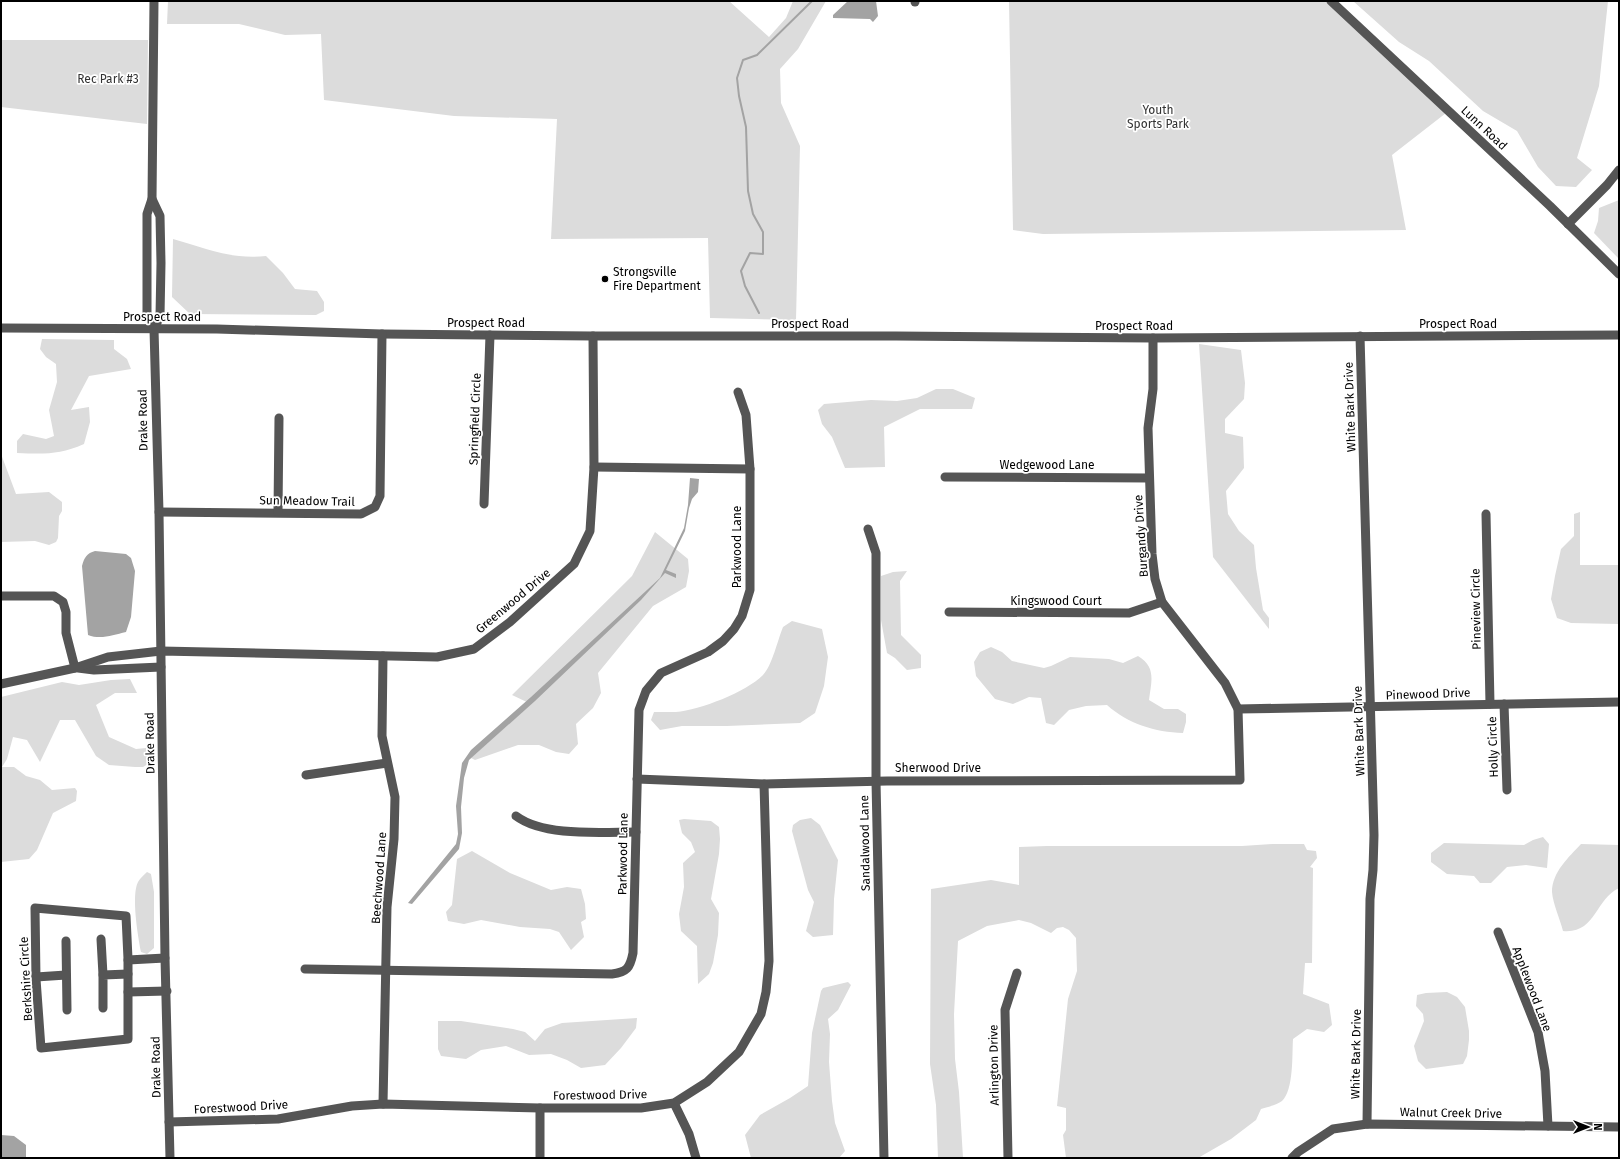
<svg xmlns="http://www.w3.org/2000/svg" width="1620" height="1159" font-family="'Fira Sans',sans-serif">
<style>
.green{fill:#dcdcdc}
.water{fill:#a3a3a3}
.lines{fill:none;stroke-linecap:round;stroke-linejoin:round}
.stream{stroke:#a3a3a3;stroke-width:2}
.minor{stroke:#555;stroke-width:9}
.poi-dot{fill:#000;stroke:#fff;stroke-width:1.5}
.labels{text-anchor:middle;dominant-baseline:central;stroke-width:3.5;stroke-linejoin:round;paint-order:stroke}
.park-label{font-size:12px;fill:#333;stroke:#fff}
.street-label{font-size:12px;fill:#000;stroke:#fff}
.poi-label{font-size:12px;fill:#000;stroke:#fff;text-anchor:start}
</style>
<rect width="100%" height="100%" fill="#fff"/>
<g class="green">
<path d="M168 1H729L769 37 786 18 793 1H826L798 49 780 69 781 103 800 146 796 320 710 318 708 238 551 239 557 119 454 116 324 100 321 34 285 35 239 24H167Z"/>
<path d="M1009 1H1327L1446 113 1392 155 1406 230 1043 234 1013 230Z"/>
<path d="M1353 1H1608L1599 86 1577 158 1592 170 1576 187 1556 186 1538 167 1517 131 1483 111 1429 61 1399 42Z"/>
<path d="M1 40H148L147 124 1 107Z"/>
<path d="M1619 200V259L1594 233 1598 221 1599 208Z"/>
<path d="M173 239C205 248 232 260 266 256L283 273 295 289 317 291 324 302V311L316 315 190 314 172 297Z"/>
<path d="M42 339 114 340V349L127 359 131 369 89 376 71 410 89 407 90 422 84 444C59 455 44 454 17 453V441L23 434 46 439 54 436 49 410 57 382 56 364 46 357 40 349Z"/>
<path d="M1199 344 1241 350 1245 383 1244 399 1225 419V433L1243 437 1244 468 1226 491 1228 514 1239 531 1254 545 1256 568 1263 610 1269 618V629L1213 557Z"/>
<path d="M936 389H953L975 398 972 409H920L884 427 885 467 845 468 832 437 822 424 818 410 824 404 871 400 897 401 917 398Z"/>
<path d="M1 454 16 494 49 492 62 502V511L59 516 58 538 56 542 49 545 35 541 1 542Z"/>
<path d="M1580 512V565H1619V624L1571 623 1557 618 1551 599 1555 576 1561 549 1574 536V514Z"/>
<path d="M655 532 688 559 689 571 686 587 653 606 598 673 601 693 593 708 576 724 578 744 569 754 556 752 539 745H518L475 760 471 758 531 704 512 695 632 576Z"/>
<path d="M907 571 900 581 901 635 921 655V668L907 670 895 658 887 653 881 620V576L893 572Z"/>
<path d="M792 621 822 629 828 657 824 686 815 713 800 723 727 726H682L660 730 651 720 654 712C662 712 669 712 676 712 700 710 746 692 763 675 772 666 778 639 783 627Z"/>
<path d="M991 647 1002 652 1012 661 1044 668 1051 666 1070 657 1109 659 1123 663 1138 656C1157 667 1151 683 1149 700L1164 709H1178L1186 714V722L1183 733C1155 732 1128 724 1107 705L1086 706 1069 710 1054 725 1046 723 1041 698 1029 697 1013 704 995 699 976 676 974 662 980 652Z"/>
<path d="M130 679 137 693H115L96 705 109 737 136 749 146 748 148 764 143 767H135L109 765 96 756 75 720H60L40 762 27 740 13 737 7 759 2 767H14L26 776 40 780 52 790 75 788 77 791 76 801 53 813 37 850 29 859 1 862V697L62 682 79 685 111 680Z"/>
<path d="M811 818 820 825 838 860 834 899 833 935 813 937 806 931 814 902 808 890 792 831 793 825 800 820Z"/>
<path d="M684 819 711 821 719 827 720 839 719 854 711 899 719 913 718 935 713 963 709 974 698 984 697 946 681 931 679 914 684 887 683 863 695 852 691 842 682 833 679 820Z"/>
<path d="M1543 837 1549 844 1547 868 1526 865 1507 867 1491 883H1480L1474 876 1447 874 1431 862V853L1444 843 1524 845 1533 840Z"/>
<path d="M1272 844H1304L1307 850 1316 851 1317 858 1310 867 1313 868 1312 963H1305L1303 994 1329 1004 1332 1025 1324 1032 1307 1029 1293 1039C1292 1054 1294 1090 1282 1101 1277 1105 1267 1107 1261 1109L1256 1120 1231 1139 1198 1158H1066L1063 1135 1066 1130V1108L1057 1106 1068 999 1077 971 1076 938 1069 930 1063 927 1057 928 1051 933 1031 923 1019 920 987 926 958 941 954 1014 955 1059 959 1092 963 1158H938L936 1105 930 1064 931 889 991 880 1019 885V847L1047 846H1242Z"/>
<path d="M1581 844 1619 845V888C1595 899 1596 934 1563 931 1560 919 1553 904 1552 892 1552 872 1569 857 1581 844Z"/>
<path d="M472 851 510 873 551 890 567 887 581 889 585 904 586 919 581 922 584 937 571 950 559 932 550 929 520 927 481 920 464 924 448 921 446 912 452 905 457 859Z"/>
<path d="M147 872 151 874 154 892V948L147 954 141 952C138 937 131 895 138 882 140 878 144 875 147 872Z"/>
<path d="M848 982 851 985 838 1010 828 1019 830 1034 829 1062 832 1101 835 1123 845 1151 839 1158H751L745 1135 760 1115 790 1098 808 1086 812 1033 821 991 823 988Z"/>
<path d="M1447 992 1457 997 1465 1007 1469 1031V1040L1467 1056 1463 1064 1426 1069 1418 1061 1414 1046 1424 1021 1423 1014 1416 1006 1417 995 1426 993Z"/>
<path d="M637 1018 636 1028 621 1048 605 1065 581 1068 567 1060 551 1054 529 1055 506 1046 481 1050 466 1059 441 1056 438 1049V1021H461L513 1029 525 1032 535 1041 545 1029 562 1023Z"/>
</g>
<g class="water">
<path d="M848 1H876L878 16 873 22 870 19 833 18V15Z"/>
<path d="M690 478 699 479 698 492 692 499 689 508 685 531 666 570 676 574V578L665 573 641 600 535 701 469 760 464 778 461 807 462 833 459 849 412 904 408 903 456 844 458 834 456 806 462 763 471 750 531 697 660 578 684 528 688 505Z"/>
<path d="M95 551 126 554 131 558 135 571 131 617 126 632C113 635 101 640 88 635L82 566C84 558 87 553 95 551Z"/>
<path d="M1 1135 14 1136 26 1145V1158H1Z"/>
</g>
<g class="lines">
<path class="stream" d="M759 313 745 286 741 271 750 253 763 254V232L753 214 748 191 746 127 739 96 737 78 743 60 757 55 812 1"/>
<g class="minor">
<path d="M154 1 152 199 147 214V314L154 329 159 512 165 958 170 1158"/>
<path d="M1331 1 1550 206 1619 274"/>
<path d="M915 2V1"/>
<path d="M152 199 160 216 161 263 160 316 154 329"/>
<path d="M1568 224 1607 185 1619 170"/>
<path d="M1 328 217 329 382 334 593 336H896L1153 338 1619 335"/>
<path d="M1360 336 1374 835 1373 870 1370 899 1367 1124"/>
<path d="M594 467 750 469"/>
<path d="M945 477 1149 478"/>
<path d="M484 504 490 335"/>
<path d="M159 512 361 514 375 507 380 496 382 334"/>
<path d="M278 512 279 418"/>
<path d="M1486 514 1490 704"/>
<path d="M868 529 876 553V781L884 1158"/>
<path d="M1 596H54L63 602 66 612V633L75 668"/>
<path d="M949 612 1129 613 1162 602"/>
<path d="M383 656 382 736 395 797 394 839 387 907 383 1104"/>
<path d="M78 668 94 670 161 667"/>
<path d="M1 684 75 668 108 657 161 651 437 657 474 649 510 622 574 564 590 531 594 467 593 336"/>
<path d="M1504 704 1507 790"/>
<path d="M1238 709 1619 702"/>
<path d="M306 775 387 763"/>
<path d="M637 779 764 784 887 781 1240 780 1238 709 1225 683 1162 602 1155 579 1152 554 1148 428 1153 389V338"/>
<path d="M516 816C544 837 601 832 636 832"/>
<path d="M35 908 126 916 128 959V1039L41 1048 36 979Z"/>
<path d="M1498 932 1538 1032 1545 1071 1548 1126"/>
<path d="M101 939 103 975"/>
<path d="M66 941 67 1010"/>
<path d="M128 960 165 958"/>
<path d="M305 969 612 974C627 972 630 968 633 953L639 710 646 691 661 673 708 652 723 641 734 629 742 616 750 590V469L746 415 738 392"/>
<path d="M36 977 66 975"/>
<path d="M128 992 167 991"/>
<path d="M103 1008V975L128 974"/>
<path d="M674 1103 689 1134 696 1158"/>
<path d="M169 1122 278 1119 352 1106 383 1104 540 1108H641L674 1103 707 1082 739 1052 761 1014 766 992 769 961 764 784"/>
<path d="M540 1158V1108"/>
<path d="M1008 1158 1005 1010 1017 973"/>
<path d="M1292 1158 1298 1152 1333 1129 1367 1124 1619 1127"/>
</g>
</g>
<circle class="poi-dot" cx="605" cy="279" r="4"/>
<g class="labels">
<g class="park-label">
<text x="108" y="79">Rec Park #3</text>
<text x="1158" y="110">Youth<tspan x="1158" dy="14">Sports Park</tspan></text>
</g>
<g class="street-label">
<text transform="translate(1484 128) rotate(43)">Lunn Road</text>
<text x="162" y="317">Prospect Road</text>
<text x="486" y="323">Prospect Road</text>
<text x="810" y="324">Prospect Road</text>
<text x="1458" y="324">Prospect Road</text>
<text x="1134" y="326">Prospect Road</text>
<text transform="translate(1350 407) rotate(-92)">White Bark Drive</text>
<text transform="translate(475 419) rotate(-88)">Springfield Circle</text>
<text transform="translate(143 420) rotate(-91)">Drake Road</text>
<text x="1047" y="465">Wedgewood Lane</text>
<text transform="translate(307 501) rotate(1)">Sun Meadow Trail</text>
<text transform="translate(1141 536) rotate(-94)">Burgandy Drive</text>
<text transform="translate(737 547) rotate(-90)">Parkwood Lane</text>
<text transform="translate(513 601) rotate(-40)">Greenwood Drive</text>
<text x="1056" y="601">Kingswood Court</text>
<text transform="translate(1476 609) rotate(-91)">Pineview Circle</text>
<text transform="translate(1428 694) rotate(-2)">Pinewood Drive</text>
<text transform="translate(1359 731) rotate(-92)">White Bark Drive</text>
<text transform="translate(150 743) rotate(-91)">Drake Road</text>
<text transform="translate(1493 747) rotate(-92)">Holly Circle</text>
<text x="938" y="768">Sherwood Drive</text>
<text transform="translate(865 843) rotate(-91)">Sandalwood Lane</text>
<text transform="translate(623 854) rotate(-89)">Parkwood Lane</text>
<text transform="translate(379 878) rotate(-86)">Beechwood Lane</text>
<text transform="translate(26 979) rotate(-93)">Berkshire Circle</text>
<text transform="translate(1532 989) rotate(69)">Applewood Lane</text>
<text transform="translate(1356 1054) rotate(-89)">White Bark Drive</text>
<text transform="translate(994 1065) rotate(-91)">Arlington Drive</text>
<text transform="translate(156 1067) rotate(-91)">Drake Road</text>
<text transform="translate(600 1095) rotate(-1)">Forestwood Drive</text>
<text transform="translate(241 1107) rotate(-3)">Forestwood Drive</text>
<text transform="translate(1451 1113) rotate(1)">Walnut Creek Drive</text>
</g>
<g class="poi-label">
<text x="613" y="272">Strongsville<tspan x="613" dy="14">Fire Department</tspan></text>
</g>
</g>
<rect width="1620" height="1159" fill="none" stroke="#000000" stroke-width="4"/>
<g transform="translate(1588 1127) rotate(90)" stroke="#ffffff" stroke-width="3" paint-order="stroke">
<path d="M0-3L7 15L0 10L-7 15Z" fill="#000000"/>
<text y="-6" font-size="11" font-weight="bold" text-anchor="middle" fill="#000000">N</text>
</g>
</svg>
